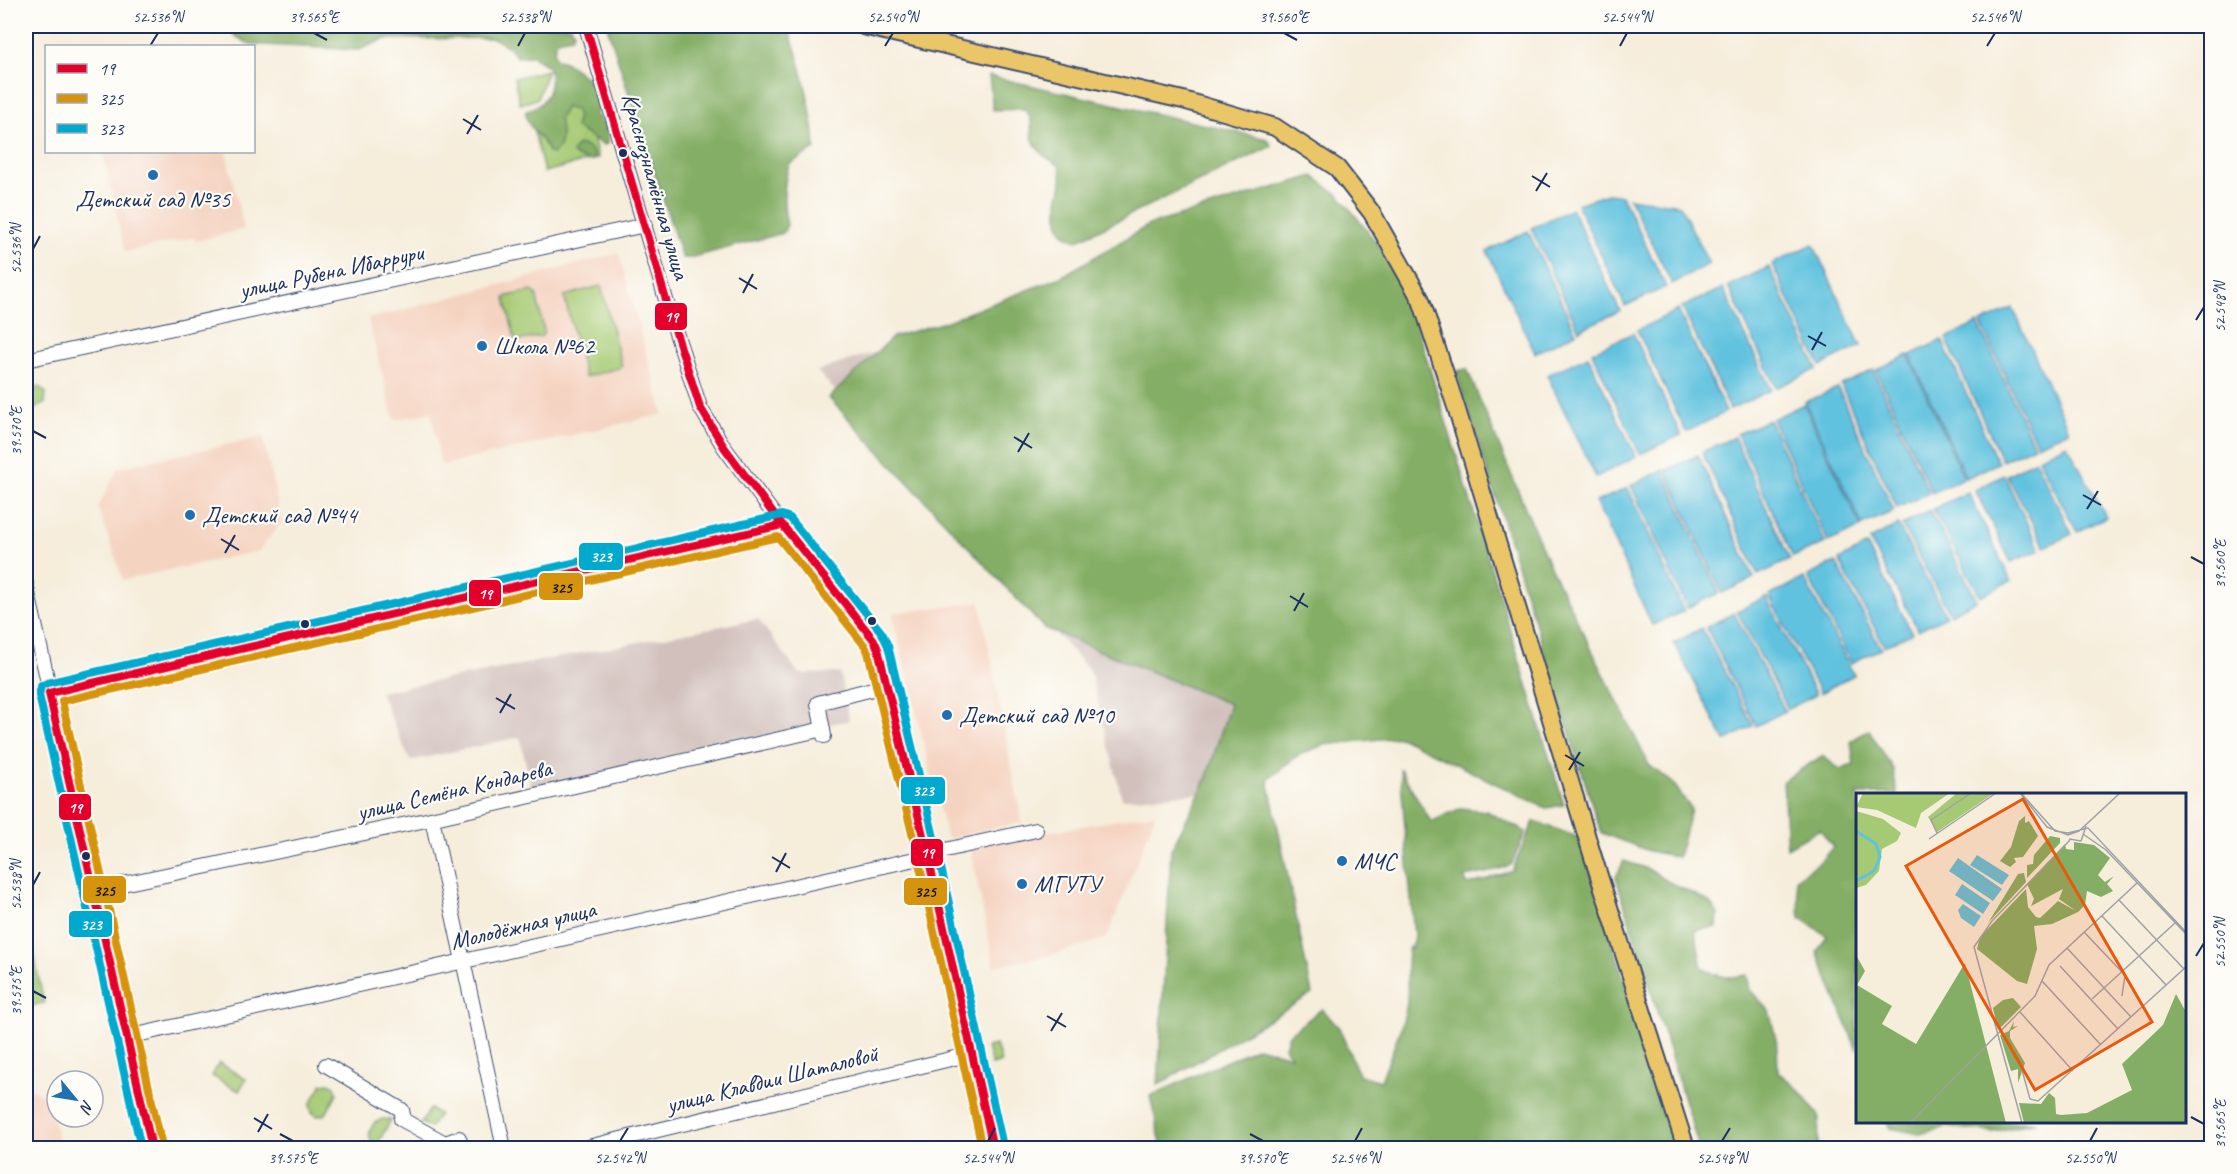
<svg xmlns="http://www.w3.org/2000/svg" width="2237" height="1174" font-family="Caveat,sans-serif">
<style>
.built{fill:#f5d3c1}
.industrial{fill:#d1c0bc}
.green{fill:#a6ca73;stroke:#607c68;stroke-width:1.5}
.forest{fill:#84ae65;stroke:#506e62;stroke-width:1.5}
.water{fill:#61c2df;stroke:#3e789e;stroke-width:1.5}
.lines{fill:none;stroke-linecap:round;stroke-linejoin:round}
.minor-casing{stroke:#3c4c71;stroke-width:16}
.major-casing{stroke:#3c4c71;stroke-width:20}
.minor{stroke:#fff;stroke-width:14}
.major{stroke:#ebc669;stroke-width:16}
.bus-1-casing{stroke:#fdfcf7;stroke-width:12}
.bus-2-casing{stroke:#fdfcf7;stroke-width:12}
.bus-3-casing{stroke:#fdfcf7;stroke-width:12}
.bus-1{stroke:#e4002b;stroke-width:8}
.bus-2{stroke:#d6940e;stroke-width:8}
.bus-3{stroke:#00a9ce;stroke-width:8}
.ticks{fill:none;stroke:#1b2f5e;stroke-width:2}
.bus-dot{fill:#1b2f5e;stroke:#fdfcf7;stroke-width:2}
.poi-dot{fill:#1f6fb2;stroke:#fdfcf7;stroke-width:2}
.labels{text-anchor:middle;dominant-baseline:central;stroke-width:4.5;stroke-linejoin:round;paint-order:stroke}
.street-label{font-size:24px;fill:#1b2f5e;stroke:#fdfcf7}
.poi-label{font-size:24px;fill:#1b2f5e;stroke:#fdfcf7;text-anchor:start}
.inset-river{fill:none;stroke:#61c2df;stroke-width:3}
.inset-road{fill:none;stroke:#9ea1a9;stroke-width:1.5}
.view{fill:#e8590c;fill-opacity:0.15;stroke:#e8590c;stroke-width:3}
.inset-edge{fill:none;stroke:#1b2f5e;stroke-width:3}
.line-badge{stroke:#fdfcf7;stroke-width:2}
.badge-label{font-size:16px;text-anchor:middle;font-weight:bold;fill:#fff}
.pale-badge-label{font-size:16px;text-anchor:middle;font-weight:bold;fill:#111}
.neatline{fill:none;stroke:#1b2f5e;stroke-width:2}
.ticks-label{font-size:15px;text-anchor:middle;fill:#1b2f5e}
</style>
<rect width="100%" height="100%" fill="#fdfcf7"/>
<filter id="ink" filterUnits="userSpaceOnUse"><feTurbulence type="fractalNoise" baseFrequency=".0167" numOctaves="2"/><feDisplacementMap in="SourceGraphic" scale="12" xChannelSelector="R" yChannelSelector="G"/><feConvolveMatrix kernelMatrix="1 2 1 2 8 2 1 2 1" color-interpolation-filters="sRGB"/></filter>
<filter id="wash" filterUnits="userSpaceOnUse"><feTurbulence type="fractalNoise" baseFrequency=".008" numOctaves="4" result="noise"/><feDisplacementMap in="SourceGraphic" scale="24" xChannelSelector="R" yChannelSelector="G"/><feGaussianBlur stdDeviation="1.35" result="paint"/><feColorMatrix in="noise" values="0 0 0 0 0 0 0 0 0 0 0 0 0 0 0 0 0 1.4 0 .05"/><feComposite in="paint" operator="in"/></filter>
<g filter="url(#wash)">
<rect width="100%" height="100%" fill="#f6eddb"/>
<g class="built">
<path d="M103 152H226L244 229 197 241 192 238 125 252Z"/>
<path d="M619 253 663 414 441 466 431 412 394 420 368 319Z"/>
<path d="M263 437 282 522 259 551 123 580 98 508 118 468Z"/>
<path d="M980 602 1022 822 947 839 892 613Z"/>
<path d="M1156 813 1107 938 1045 957 994 966 970 846Z"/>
<path d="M26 1086 47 1097 61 1148H26Z"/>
</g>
<g class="industrial">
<path d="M900 344 1301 560 1216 792 1122 799 1090 671 817 371Z"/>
<path d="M758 619 799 674 840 673 849 720 532 791 520 737 410 761 380 692Z"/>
</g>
<g class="green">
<path d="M548 70 537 99 520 104 514 78Z"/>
<path d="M584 98 598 158 544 172 529 112Z"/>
<path d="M601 286 622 367 585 377 564 296Z"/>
<path d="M532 291 536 294 544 331 542 336 517 341 515 339 505 298 508 296Z"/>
<path d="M39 387 46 393 45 403 39 407 26 410V390Z"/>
<path d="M33 950 44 1003 30 1006 26 1004V952Z"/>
<path d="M996 1045 1001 1062 992 1065 987 1047Z"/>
<path d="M219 1063 246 1079 239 1091 212 1076Z"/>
<path d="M329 1083 335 1086 337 1093 326 1114 317 1116 312 1112 310 1105 322 1084Z"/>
<path d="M430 1109 439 1114 430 1128 421 1123Z"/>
<path d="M383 1119 391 1120 375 1148C365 1136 369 1123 383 1119Z"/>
</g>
<g class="forest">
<path d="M231 26H571L574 32 572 37 560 39 556 42 554 52 555 59 567 63 588 79 593 85 602 106 595 114C603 122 611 130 607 144L603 145 575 127 578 116 575 110 566 107 559 119C562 131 564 147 552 154L548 152C544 136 524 127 526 111 530 109 537 107 540 104 551 94 552 80 549 67L532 56 517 57 508 46 493 38 385 39 359 50 249 44 235 36 230 29Z"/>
<path d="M607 26H787C800 57 814 116 815 149L789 164C783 185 782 204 787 225L783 233 690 258H682Z"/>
<path d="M989 76 1267 139 1272 146 1076 241 1064 234 1058 222V201L1062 184 1060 166C1050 160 1038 153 1034 142 1028 129 1036 124 1025 109L993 110Z"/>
<path d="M578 144C585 145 593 150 595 157L592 161 577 157 572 153Z"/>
<path d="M1313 176 1339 195 1384 252 1412 311 1564 805 1546 808 1400 737 1323 745 1297 756 1268 780 1312 994 1158 1085 1171 850 1206 780 1230 704 1044 628 829 398 893 337 945 322 1061 277 1149 225Z"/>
<path d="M1467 369 1548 562 1649 765 1673 783 1691 809 1678 857 1649 851 1601 833 1456 371Z"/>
<path d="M1869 730 1893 769 1897 794H1858L1857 1050 1817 952 1827 936 1800 917 1796 879 1821 861 1833 847 1820 829 1787 848 1783 781 1822 756 1840 769 1854 765 1851 741Z"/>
<path d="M1400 769 1431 822 1461 808 1486 811 1526 832 1511 865 1490 872 1464 877 1468 885 1512 871 1534 821 1580 838 1677 1148H1162L1150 1096 1258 1047 1291 1056 1285 1047 1289 1034 1322 1009 1339 1028 1359 1075 1381 1081C1389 1058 1401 1033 1406 1009 1410 988 1404 968 1409 947L1412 948 1414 936Z"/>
<path d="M1624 861 1648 869 1667 881 1708 901 1718 914 1717 927 1695 930 1702 968C1718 977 1729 979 1747 975L1750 990 1769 1010 1777 1044 1778 1072 1797 1088 1819 1116 1818 1147 1820 1148H1699L1616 877Z"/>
<path d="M1887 1122H2036L1993 1132 1946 1127 1920 1134 1890 1128Z"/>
</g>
<g class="water">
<path d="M1608 194 1622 196 1666 287 1625 306 1577 204Z"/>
<path d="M1629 198 1680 205 1709 264 1672 284Z"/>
<path d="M1572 209 1620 311 1579 330 1531 228Z"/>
<path d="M1528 231 1576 333 1535 353 1487 251Z"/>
<path d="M1813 244 1861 346 1820 366 1772 264Z"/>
<path d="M1769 267 1817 369 1776 388 1728 286Z"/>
<path d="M1723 288 1771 390 1730 409 1682 307Z"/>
<path d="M2013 308 2069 431 2037 445 1981 323Z"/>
<path d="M1678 310 1726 412 1686 432 1637 330Z"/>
<path d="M1978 323 2034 446 2002 461 1946 338Z"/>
<path d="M1633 333 1681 435 1640 454 1592 352Z"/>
<path d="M1942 340 1998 463 1966 478 1910 355Z"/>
<path d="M1908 355 1964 478 1932 493 1876 370Z"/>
<path d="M1588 356 1636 457 1596 477 1547 375Z"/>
<path d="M1873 370 1929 493 1897 508 1841 385Z"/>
<path d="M1838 388 1894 511 1862 525 1805 402Z"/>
<path d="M1804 404 1861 527 1828 542 1772 419Z"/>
<path d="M1769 420 1825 543 1793 557 1737 434Z"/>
<path d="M1734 437 1790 560 1758 575 1702 452Z"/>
<path d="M2067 444 2106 517 2077 532 2038 458Z"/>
<path d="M1698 455 1754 578 1722 593 1666 470Z"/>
<path d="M2035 460 2072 534 2045 547 2007 475Z"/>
<path d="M1663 470 1719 593 1687 608 1631 485Z"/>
<path d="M2004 475 2040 550 2011 562 1975 490Z"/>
<path d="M1628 488 1684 611 1652 625 1596 502Z"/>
<path d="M1968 492 2011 581 1980 596 1933 509Z"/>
<path d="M1930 510 1977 600 1950 614 1902 525Z"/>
<path d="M1898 525 1946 616 1918 630 1870 540Z"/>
<path d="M1867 545 1912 633 1884 646 1839 560Z"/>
<path d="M1836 562 1881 649 1851 663 1808 576Z"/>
<path d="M1804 578 1854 675 1820 693 1769 596Z"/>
<path d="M1766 597 1816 695 1788 709 1737 611Z"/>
<path d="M1734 613 1785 711 1756 726 1706 627Z"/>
<path d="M1702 628 1753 726 1725 741 1674 643Z"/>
</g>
</g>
<g filter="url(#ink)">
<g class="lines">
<g class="minor-casing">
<g id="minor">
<path d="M586 26 671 317 700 407 724 447 772 512 874 640 878 649 928 856 993 1148"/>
<path d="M26 360 645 225"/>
<path d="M26 584 152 1148"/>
<path d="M49 693 782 525"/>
<path d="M824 736 818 703 888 685"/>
<path d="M432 819 504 1148"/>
<path d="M927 854 1036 830"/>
<path d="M94 890 426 820 823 729"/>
<path d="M128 1037 928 856"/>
<path d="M326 1065 402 1110 403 1115 401 1119 445 1143 459 1138 462 1148"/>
<path d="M584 1148 971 1054"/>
</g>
</g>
<g class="major-casing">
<path id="major" d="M863 26 1183 100 1275 127 1337 168 1372 213 1421 300 1457 410 1593 857 1686 1148"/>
</g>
<use href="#minor" class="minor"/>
<use href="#major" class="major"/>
<g class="bus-1-casing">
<g id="bus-1">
<path d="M586 26 671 317 700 407 724 447 772 512 874 640 878 649 928 856 993 1148"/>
<path d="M152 1148 49 693 782 525"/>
</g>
</g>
<g class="bus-2-casing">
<path id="bus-2" d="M162 1146 62 701 778 537 865 646 868 652 918 858 982 1148"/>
</g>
<g class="bus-3-casing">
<path id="bus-3" d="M141 1148 39 695 41 686 47 683 782 515 790 518 882 633 888 646 938 854 1003 1146"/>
</g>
<use href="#bus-1" class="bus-1"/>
<use href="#bus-2" class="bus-2"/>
<use href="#bus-3" class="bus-3"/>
</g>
</g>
<path class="ticks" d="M314 33 327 40M1284 33 1297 40M150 46 158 33M518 46 525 33M885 46 893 33M1620 46 1627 33M1987 46 1995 33M463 119 481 130M467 134 478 115M1532 176 1550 187M1536 191 1547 173M33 249 40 236M739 278 757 289M743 293 753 274M2196 320 2204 307M1808 336 1826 346M1812 350 1822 332M33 431 46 438M1014 437 1032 448M1018 452 1029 433M2083 495 2101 505M2087 509 2098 491M221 539 239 550M225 553 235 535M2191 557 2204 564M1290 596 1308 607M1294 611 1304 593M496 698 515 709M500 713 511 694M1565 755 1584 766M1569 770 1580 752M772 857 790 868M776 872 786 853M33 885 40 872M2196 956 2204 943M33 991 46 998M1047 1016 1066 1027M1051 1031 1062 1013M2191 1117 2204 1124M254 1118 272 1129M258 1132 268 1114M280 1134 293 1141M1250 1134 1263 1141M620 1141 628 1128M988 1141 995 1128M1355 1141 1362 1128M1722 1141 1730 1128M2090 1141 2097 1128"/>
<g class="bus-dot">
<circle cx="623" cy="153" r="5"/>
<circle cx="872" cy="621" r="5"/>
<circle cx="305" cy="624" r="5"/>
<circle cx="86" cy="856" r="5"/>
</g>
<g class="poi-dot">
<circle cx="153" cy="175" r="6"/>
<circle cx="482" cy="346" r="6"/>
<circle cx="190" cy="515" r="6"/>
<circle cx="947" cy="715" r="6"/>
<circle cx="1342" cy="861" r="6"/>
<circle cx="1022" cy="884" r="6"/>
</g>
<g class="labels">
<g class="street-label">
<text transform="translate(656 186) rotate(74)">Краснознамённая улица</text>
<text transform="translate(331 271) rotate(-12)">улица Рубена Ибаррури</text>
<text transform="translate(454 790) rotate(-13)">улица Семёна Кондарева</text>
<text transform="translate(523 925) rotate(-13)">Молодёжная улица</text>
<text transform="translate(772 1079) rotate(-14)">улица Клавдии Шаталовой</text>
</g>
<g class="poi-label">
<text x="153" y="199" text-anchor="middle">Детский сад №35</text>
<text x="494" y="346">Школа №62</text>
<text x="202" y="515">Детский сад №44</text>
<text x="959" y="715">Детский сад №10</text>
<text x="1354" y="861">МЧС</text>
<text x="1034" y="884">МГУТУ</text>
</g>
</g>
<g transform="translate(1856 793)">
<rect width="330" height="330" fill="#f6eddb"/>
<path d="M7 0H94L65 20 60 35 21 17 0 14ZM101 0H138L81 39 72 24ZM0 18 27 26 45 40 41 48 26 56 23 78 10 92 0 95Z" fill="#a6ca73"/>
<path d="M169 23V30L173 28 182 43 167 64 158 65 160 69 154 74 144 68 155 54 163 28ZM194 43 204 45V50L171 85V72L177 71 178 62ZM218 49 238 52 254 65 242 82 249 89 258 83 251 91 257 98 245 104 231 98 229 112 222 119 196 131 178 133 181 156 171 191 161 188 121 156 124 144 170 96 172 114 180 124 184 125 202 108 220 118 203 106 207 96 175 113 178 106 171 91 209 51 210 56 218 57ZM168 80 170 89 132 130 162 81ZM0 162 9 178 1 192 36 213 26 231 60 251 109 170 150 330H0ZM320 201 330 219V330H168L163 310 185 311 193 300 199 305 200 321 205 322 231 320 276 297 266 271 307 232ZM157 205 165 214 142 237 137 215 147 207ZM158 228 157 234 162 233 154 238V245L169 270 162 290V276L155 278 144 242 153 238Z" fill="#84ae65"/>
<path d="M121 62 153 82 146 92 114 72ZM102 65 146 96 137 108 93 78ZM106 91 134 110 127 121 99 102ZM107 111 125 123 118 134 105 125 102 117Z" fill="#61c2df"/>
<path class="inset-river" d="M0 38 20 51 24 64 18 78 0 88"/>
<path class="inset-road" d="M164 0 191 34 212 42 223 38 264 0M165 0 199 38 212 40 232 35 330 139M81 40 75 27 115 0M227 41 250 57 330 141M73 46 140 0M213 46 225 48 230 33M263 107 328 176M246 123 310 192M228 139 266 179M211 155 275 224M204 173 262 236M266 179 269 182 266 203M186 188 245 252M236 206 319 130M164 219 217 278M166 277 174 306 182 308 330 174M54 330 179 203 193 172 281 90M166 330 118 154 136 128 214 47"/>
<path class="view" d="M167 6 296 229 179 297 50 73Z"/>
<rect width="330" height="330" class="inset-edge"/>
</g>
<g class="line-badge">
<rect x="654" y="302" width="34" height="29" rx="6" fill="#e4002b"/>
<rect x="578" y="542" width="46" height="29" rx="6" fill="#00a9ce"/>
<rect x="538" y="572" width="46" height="29" rx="6" fill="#d6940e"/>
<rect x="468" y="579" width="34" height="28" rx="6" fill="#e4002b"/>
<rect x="900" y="776" width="46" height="29" rx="6" fill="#00a9ce"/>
<rect x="58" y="793" width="34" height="28" rx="6" fill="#e4002b"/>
<rect x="910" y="838" width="34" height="29" rx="6" fill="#e4002b"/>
<rect x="82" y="875" width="45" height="29" rx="6" fill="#d6940e"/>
<rect x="903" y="877" width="45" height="29" rx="6" fill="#d6940e"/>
<rect x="68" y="910" width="45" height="28" rx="6" fill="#00a9ce"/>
</g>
<g class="badge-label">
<text x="671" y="322">19</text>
<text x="601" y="562">323</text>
<text x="485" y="599">19</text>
<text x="923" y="796">323</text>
<text x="75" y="813">19</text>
<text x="927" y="858">19</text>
<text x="91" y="930">323</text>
</g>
<g class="pale-badge-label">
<text x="561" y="593">325</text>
<text x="104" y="896">325</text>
<text x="925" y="897">325</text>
</g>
<rect width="2237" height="1174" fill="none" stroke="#fdfcf7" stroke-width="66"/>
<rect x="45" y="45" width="210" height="108" fill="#fdfcf7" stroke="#a3aaba" stroke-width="1.5"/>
<rect x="57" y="64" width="30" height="9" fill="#e4002b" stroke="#a3aaba" stroke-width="1.5"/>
<text x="99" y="75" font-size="18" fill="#1b2f5e">19</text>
<rect x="57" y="94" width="30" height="9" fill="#d6940e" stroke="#a3aaba" stroke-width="1.5"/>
<text x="99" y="105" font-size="18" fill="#1b2f5e">325</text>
<rect x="57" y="124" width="30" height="9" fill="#00a9ce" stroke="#a3aaba" stroke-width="1.5"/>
<text x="99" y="135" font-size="18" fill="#1b2f5e">323</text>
<g transform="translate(75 1099) rotate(120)"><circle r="28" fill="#fdfcf7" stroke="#a3aaba" stroke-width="1.5"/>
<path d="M0-4.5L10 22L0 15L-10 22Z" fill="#1f6fb2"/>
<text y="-9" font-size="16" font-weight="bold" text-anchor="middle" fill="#1b2f5e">N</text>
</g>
<rect x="33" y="33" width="2171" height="1108" class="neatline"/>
<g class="ticks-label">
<text x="158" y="22">52.536°N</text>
<text x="314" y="22">39.565°E</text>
<text x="525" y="22">52.538°N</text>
<text x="893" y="22">52.540°N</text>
<text x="1284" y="22">39.560°E</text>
<text x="1627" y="22">52.544°N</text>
<text x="1995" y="22">52.546°N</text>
<text transform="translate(16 249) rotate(-90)" y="5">52.536°N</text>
<text transform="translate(2220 307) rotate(-90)" y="5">52.548°N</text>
<text transform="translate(16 431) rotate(-90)" y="5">39.570°E</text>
<text transform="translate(2220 564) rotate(-90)" y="5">39.560°E</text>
<text transform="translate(16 885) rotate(-90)" y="5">52.538°N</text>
<text transform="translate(2220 943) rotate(-90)" y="5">52.550°N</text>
<text transform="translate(16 991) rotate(-90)" y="5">39.575°E</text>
<text transform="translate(2220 1124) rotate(-90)" y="5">39.565°E</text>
<text x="293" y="1163">39.575°E</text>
<text x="620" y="1163">52.542°N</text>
<text x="988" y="1163">52.544°N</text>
<text x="1263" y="1163">39.570°E</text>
<text x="1355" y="1163">52.546°N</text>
<text x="1722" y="1163">52.548°N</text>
<text x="2090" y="1163">52.550°N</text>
</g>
</svg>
